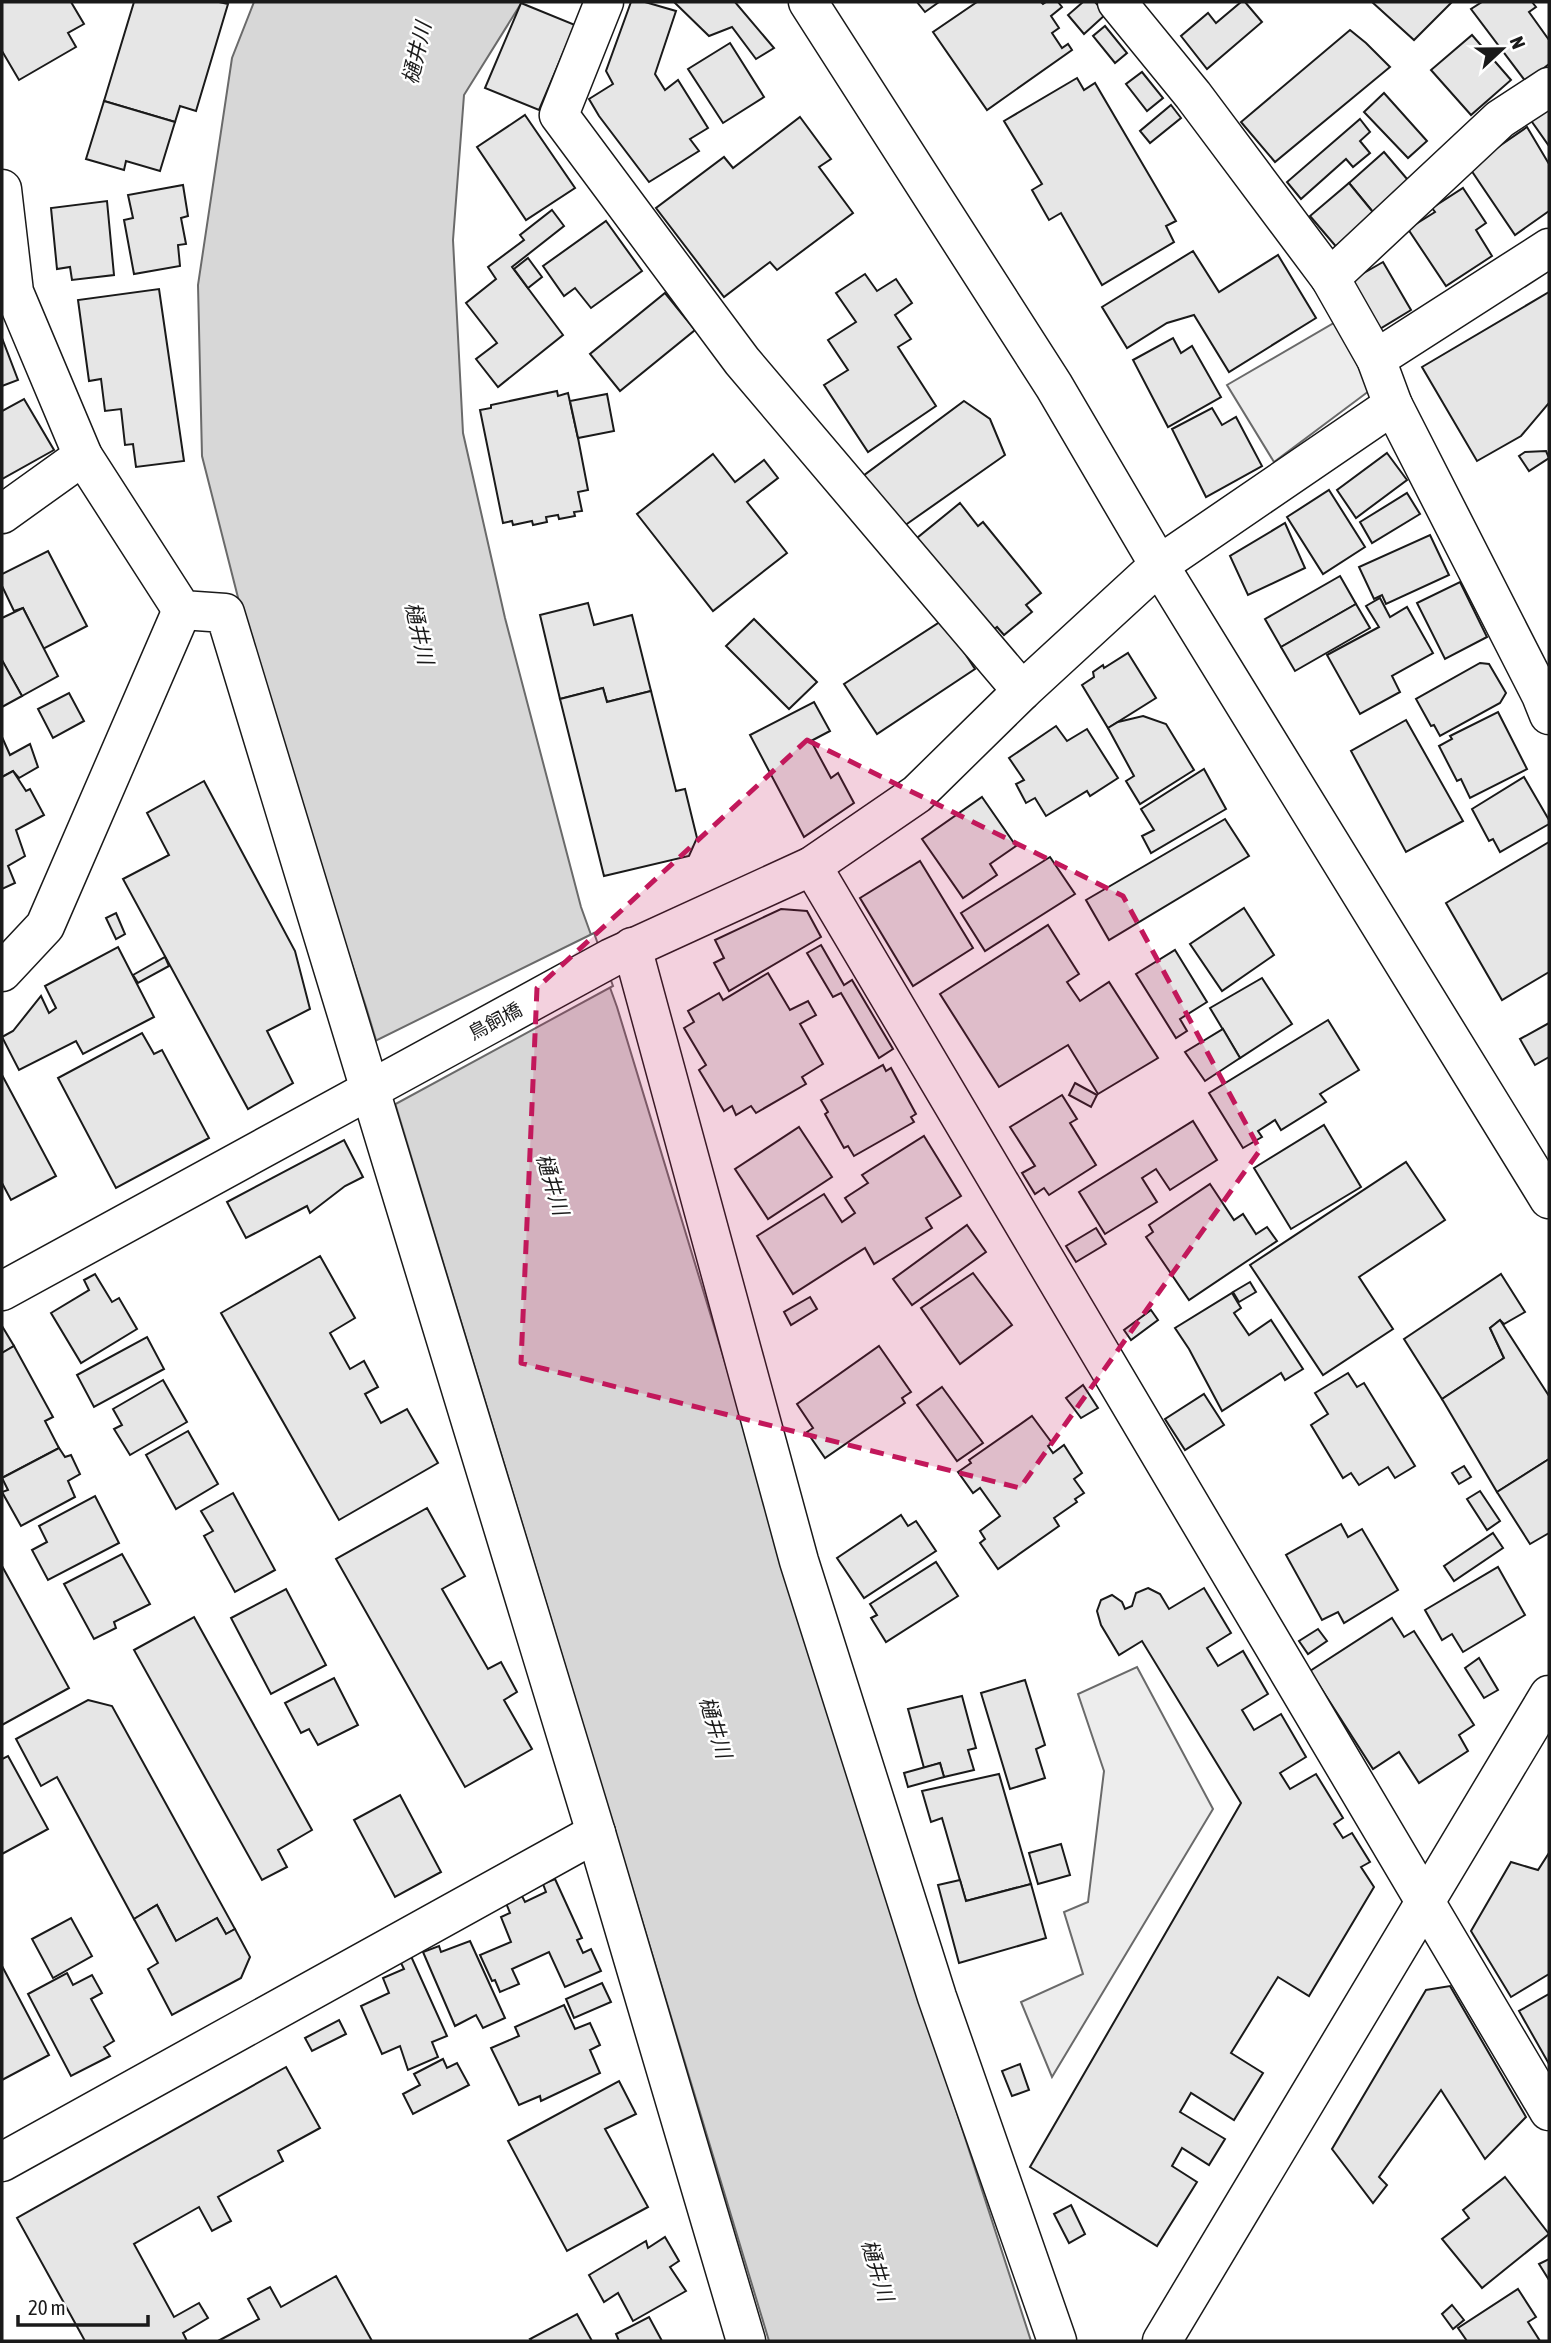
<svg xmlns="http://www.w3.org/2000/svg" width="1551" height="2343" font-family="'Asap Condensed','Noto Sans JP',sans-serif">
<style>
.built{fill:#ededed;stroke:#6a6a6a;stroke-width:2}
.water{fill:#d7d7d7;stroke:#6a6a6a;stroke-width:2}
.pier{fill:#fff;stroke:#6a6a6a;stroke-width:2}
.building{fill:#e6e6e6;stroke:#1a1a1a;stroke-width:2}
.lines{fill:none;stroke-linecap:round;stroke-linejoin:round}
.minor-casing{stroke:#1a1a1a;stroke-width:41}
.minor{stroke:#fff;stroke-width:38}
.marked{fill:#c2185b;fill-opacity:0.2;stroke:#c2185b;stroke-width:5;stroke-dasharray:14 9;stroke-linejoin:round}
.labels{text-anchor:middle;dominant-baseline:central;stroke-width:5;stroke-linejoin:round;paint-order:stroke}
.street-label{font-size:19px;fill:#1a1a1a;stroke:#fff}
.water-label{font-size:21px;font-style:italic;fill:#1a1a1a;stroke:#fff}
</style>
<rect width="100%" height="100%" fill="#fff"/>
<g class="built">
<path d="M1339 320 1369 391 1274 462 1227 385Z"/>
<path d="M1137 1667 1213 1809 1052 2077 1021 2002 1083 1974 1064 1912 1088 1902 1104 1771 1078 1694Z"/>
</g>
<path class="water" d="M254 2H522L464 95 453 240 463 433 505 618 581 907 617 1007 896 1925 1031 2341H769L366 1007 261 688 202 456 198 285 232 58Z"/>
<path class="pier" d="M594 933 613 986 392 1106 373 1042Z"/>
<g class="building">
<path d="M2 2H71L84 24 68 33 76 47 19 80 2 51Z"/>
<path d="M134 2H219L228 4 196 111 180 106 175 122 104 101Z"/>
<path d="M631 2H645L676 11 655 74 665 90 678 80 708 128 690 139 699 151 649 182 599 116 589 99 613 84 606 71Z"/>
<path d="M674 2H735L774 48 756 59 732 27 709 36Z"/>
<path d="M917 2H939L925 12Z"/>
<path d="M977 2H1041L1043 4 1046 2H1058L1062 7 1051 16 1059 28 1052 33 1062 48 1068 44 1072 50 987 110 933 32Z"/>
<path d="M1083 2H1095L1106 14 1084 34 1068 15Z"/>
<path d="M1241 2H1245L1262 22 1207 69 1181 36 1208 13 1216 23Z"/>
<path d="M1372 2H1452L1414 40Z"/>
<path d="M1482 2H1532L1536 7 1529 12 1549 40V64L1526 82 1471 9Z"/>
<path d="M521 3 575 25 539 110 485 88Z"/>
<path d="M1105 26 1127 53 1115 63 1093 36Z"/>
<path d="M1350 30 1366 43 1390 67 1275 162 1241 122Z"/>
<path d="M1472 35 1511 80 1471 115 1431 70Z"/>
<path d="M730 43 764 97 723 123 688 69Z"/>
<path d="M1142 72 1163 98 1147 111 1126 84Z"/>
<path d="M1077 78 1084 90 1095 83 1176 221 1166 226 1174 242 1102 285 1061 213 1049 220 1032 190 1042 184 1004 121Z"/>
<path d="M1384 93 1427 141 1408 158 1364 112Z"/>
<path d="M104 101 175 122 160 171 126 161 124 170 86 159Z"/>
<path d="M1171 105 1181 118 1150 143 1140 131Z"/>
<path d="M1549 107V146L1530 119Z"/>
<path d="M525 115 575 188 526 220 477 147Z"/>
<path d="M800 117 831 159 819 167 853 213 777 270 770 262 724 297 656 208 724 157 733 168Z"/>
<path d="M1360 119 1370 132 1360 141 1370 153 1353 167 1346 159 1301 199 1287 182Z"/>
<path d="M1527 127 1549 164V211L1515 235 1469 167Z"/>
<path d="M1384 152 1413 186 1377 217 1349 183Z"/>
<path d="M1349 183 1377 217 1339 250 1310 216Z"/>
<path d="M183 185 188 216 181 218 186 244 178 245 180 266 134 274 124 220 133 218 128 195Z"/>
<path d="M1463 188 1486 223 1476 230 1492 256 1446 286 1408 229 1435 212 1432 208Z"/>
<path d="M107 201 114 275 72 280 70 267 57 269 51 208Z"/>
<path d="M552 210 564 226 512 267 563 335 498 387 476 359 497 343 466 303 496 279 488 267 524 240 520 235Z"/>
<path d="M606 221 642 271 591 308 575 288 564 296 543 266Z"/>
<path d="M1193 251 1219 292 1278 255 1316 318 1229 372 1194 315 1167 323 1127 348 1102 307Z"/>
<path d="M528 258 542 277 528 288 514 269Z"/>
<path d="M1383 262 1411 310 1378 330 1350 281Z"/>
<path d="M865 274 877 291 896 279 912 303 895 315 911 339 898 347 936 406 868 452 824 385 848 370 828 340 856 322 836 293Z"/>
<path d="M159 289 184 461 136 467 133 444 125 445 121 409 105 411 101 379 89 381 78 300Z"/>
<path d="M1549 292V403L1521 436 1477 461 1422 367Z"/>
<path d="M665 293 695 330 620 391 590 354Z"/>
<path d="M2 338 18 380 2 386Z"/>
<path d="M1173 338 1181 353 1192 346 1221 397 1168 427 1133 360Z"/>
<path d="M557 391 558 396 568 393 578 438 588 490 578 492 582 511 574 512 575 516 559 519 558 515 546 517 547 522 533 525 532 521 513 525 512 521 503 523 480 410 491 408V405Z"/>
<path d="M607 394 614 431 578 438 570 401Z"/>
<path d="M24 399 54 450 2 479V411Z"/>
<path d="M964 401 990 419 1005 455 904 526 863 476Z"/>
<path d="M1212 408 1222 425 1236 417 1262 466 1206 497 1172 429Z"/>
<path d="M1546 451 1549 458 1529 471 1519 456 1525 452Z"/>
<path d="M1387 453 1407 480 1356 518 1337 490Z"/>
<path d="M713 454 735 482 764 460 778 478 747 502 787 553 713 611 637 514Z"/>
<path d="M1329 490 1365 547 1323 574 1287 517Z"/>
<path d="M1407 493 1420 514 1372 543 1360 522Z"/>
<path d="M960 503 978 526 983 522 1041 593 1026 605 1032 612 1004 635 997 627 992 631 917 538Z"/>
<path d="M1285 523 1305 568 1248 595 1230 556Z"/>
<path d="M1430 535 1449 575 1386 604 1382 595 1374 599 1359 567Z"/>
<path d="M48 551 87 626 43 649 23 608 14 611 2 586V574Z"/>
<path d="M1340 576 1356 604 1281 647 1265 619Z"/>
<path d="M1460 582 1487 637 1445 659 1417 603Z"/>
<path d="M1380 598 1390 617 1407 607 1433 653 1392 676 1400 692 1360 714 1327 655 1379 627 1366 606Z"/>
<path d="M588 603 594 625 632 615 651 691 607 702 603 688 560 699 540 615Z"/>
<path d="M1356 604 1370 628 1295 671 1281 647Z"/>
<path d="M23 608 58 676 22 696 2 661V618Z"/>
<path d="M754 619 817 682 789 709 726 646Z"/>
<path d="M943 620 975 669 877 734 844 684Z"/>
<path d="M1128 653 1156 698 1108 728 1082 685 1094 677 1093 672 1103 665 1104 668Z"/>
<path d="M2 660 22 696 2 707Z"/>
<path d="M1480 663 1489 664 1506 693 1500 703 1440 736 1434 725 1431 726 1416 699Z"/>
<path d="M603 688 607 702 651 691 676 791 685 789 697 838 689 856 604 876 560 699Z"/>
<path d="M69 693 84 721 53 738 38 709Z"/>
<path d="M814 702 830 731 811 741 831 778 838 773 854 803 804 837 750 735Z"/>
<path d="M1498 712 1527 769 1470 798 1461 779 1457 781 1439 746 1452 739 1450 736Z"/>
<path d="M1143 716 1166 724 1194 770 1140 804 1126 781 1134 776 1108 728 1118 722Z"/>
<path d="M1406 720 1463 821 1406 852 1351 751Z"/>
<path d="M1056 726 1067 741 1087 729 1118 778 1090 796 1087 791 1046 816 1035 798 1026 803 1016 784 1024 780 1009 758Z"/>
<path d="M2 737 10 755 30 744 38 767 19 778 13 771 2 777Z"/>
<path d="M1204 769 1226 809 1151 853 1142 836 1154 830 1141 809Z"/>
<path d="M13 771 26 791 30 789 44 815 16 830 25 856 8 866 15 883 2 889V777Z"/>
<path d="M1524 777 1549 820V824L1500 852 1493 839 1489 841 1472 809Z"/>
<path d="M204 781 295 951 310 1009 267 1031 293 1083 248 1109 123 879 169 855 147 813Z"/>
<path d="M982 797 1016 846 990 864 997 875 963 898 922 839Z"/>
<path d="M1225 819 1249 856 1109 940 1086 900Z"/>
<path d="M1549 842V972L1502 1000 1446 903Z"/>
<path d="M1050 857 1075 894 985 951 961 913Z"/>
<path d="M920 861 973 948 913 986 860 898Z"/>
<path d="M1244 908 1274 955 1222 991 1190 944Z"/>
<path d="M781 909 807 911 821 937 729 991 714 963 724 958 715 940Z"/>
<path d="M116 913 125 934 116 939 106 918Z"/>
<path d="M1048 925 1079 974 1067 982 1080 1001 1109 982 1158 1058 1098 1094 1068 1045 999 1087 940 994Z"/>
<path d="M821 945 844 985 852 980 893 1049 879 1058 841 993 833 997 807 953Z"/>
<path d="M118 947 154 1017 83 1054 76 1041 19 1070 2 1037 13 1031 41 996 49 1013 56 1008 45 986Z"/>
<path d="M1175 950 1207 1002 1180 1019 1187 1031 1176 1038 1136 974Z"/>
<path d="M165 957 169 966 138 983 133 975Z"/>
<path d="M768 973 790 1010 808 1001 816 1015 800 1024 823 1064 802 1077 806 1084 756 1113 751 1106 736 1115 732 1106 724 1111 699 1070 706 1065 684 1028 694 1022 688 1011 719 993 723 1000Z"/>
<path d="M1262 978 1292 1024 1240 1058 1210 1008Z"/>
<path d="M1328 1020 1359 1070 1320 1094 1326 1102 1281 1130 1275 1120 1258 1131 1262 1137 1243 1148 1209 1093Z"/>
<path d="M1549 1023V1057L1535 1065 1520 1039Z"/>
<path d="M1223 1029 1240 1058 1205 1081 1185 1052Z"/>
<path d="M142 1033 154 1054 162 1050 209 1138 116 1188 58 1078Z"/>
<path d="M883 1065 886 1071 891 1068 916 1114 911 1117 914 1122 854 1156 848 1146 844 1148 825 1114 828 1112 821 1100Z"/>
<path d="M2 1075 56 1176 11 1200 2 1183Z"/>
<path d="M1075 1083 1097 1095 1091 1107 1069 1095Z"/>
<path d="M1062 1095 1077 1119 1070 1123 1096 1165 1049 1195 1044 1188 1035 1194 1022 1173 1035 1166 1010 1127Z"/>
<path d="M1193 1121 1217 1160 1170 1190 1156 1169 1142 1178 1157 1202 1105 1234 1079 1192Z"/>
<path d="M1324 1125 1361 1187 1291 1229 1254 1168Z"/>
<path d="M799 1127 832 1177 768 1219 735 1169Z"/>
<path d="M924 1136 961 1196 926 1218 932 1228 874 1264 865 1248 793 1294 757 1236 824 1194 842 1222 855 1213 845 1198 868 1183 862 1175Z"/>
<path d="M344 1140 363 1177 345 1186 310 1213 307 1206 246 1238 227 1202Z"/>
<path d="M1406 1162 1445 1220 1359 1277 1393 1329 1323 1375 1250 1265Z"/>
<path d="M1210 1184 1234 1220 1243 1214 1256 1234 1267 1227 1277 1241 1189 1300 1146 1237 1153 1232 1149 1225Z"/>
<path d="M967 1225 986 1252 912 1305 893 1279Z"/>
<path d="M1096 1228 1106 1244 1076 1262 1066 1246Z"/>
<path d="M320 1256 355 1318 330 1333 350 1369 364 1361 378 1387 365 1394 381 1423 407 1409 438 1463 339 1520 221 1313Z"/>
<path d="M973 1273 1012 1325 960 1364 921 1308Z"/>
<path d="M95 1274 112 1302 119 1298 137 1329 81 1363 51 1313 89 1290 84 1280Z"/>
<path d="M1501 1274 1525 1312 1504 1324 1500 1320 1490 1328 1504 1358 1442 1399 1404 1339Z"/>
<path d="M1250 1282 1256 1292 1239 1302 1233 1292Z"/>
<path d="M1232 1293 1241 1308 1234 1313 1249 1335 1271 1320 1303 1369 1285 1380 1281 1373 1222 1411 1189 1349 1175 1328Z"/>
<path d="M810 1297 817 1309 791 1325 784 1312Z"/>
<path d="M1151 1310 1158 1320 1131 1340 1124 1330Z"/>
<path d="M1500 1320 1549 1396V1459L1497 1492 1442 1399 1504 1358 1490 1328Z"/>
<path d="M2 1326 14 1346 2 1353Z"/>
<path d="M147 1337 164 1369 94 1407 77 1375Z"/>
<path d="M14 1346 53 1417 45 1421 59 1448 2 1478V1353Z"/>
<path d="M879 1346 911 1392 902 1398 905 1403 825 1458 807 1432 813 1428 797 1404Z"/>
<path d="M1348 1373 1357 1387 1364 1383 1415 1466 1395 1478 1388 1467 1359 1485 1351 1473 1343 1478 1311 1425 1328 1414 1315 1393Z"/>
<path d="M163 1380 187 1422 130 1455 114 1429 122 1425 113 1409Z"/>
<path d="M1083 1385 1098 1408 1081 1418 1066 1398Z"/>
<path d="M942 1387 983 1443 957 1461 917 1405Z"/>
<path d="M1204 1394 1224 1425 1185 1450 1165 1419Z"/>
<path d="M1032 1416 1052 1443 1048 1446 1053 1453 1064 1445 1082 1473 1074 1479 1084 1493 1075 1499 1077 1502 1054 1518 1059 1526 998 1569 980 1543 985 1539 980 1531 1000 1516 980 1488 973 1493 958 1472 971 1463 969 1460Z"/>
<path d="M188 1431 218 1484 176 1509 146 1455Z"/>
<path d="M59 1448 65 1457 71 1455 80 1474 68 1481 75 1497 21 1526 2 1492 8 1490 2 1478Z"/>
<path d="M1549 1459V1533L1530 1544 1497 1492Z"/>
<path d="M1464 1466 1471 1477 1459 1484 1452 1473Z"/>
<path d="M1480 1491 1500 1521 1487 1530 1467 1499Z"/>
<path d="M233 1493 275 1570 235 1592 204 1536 213 1531 201 1511Z"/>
<path d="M95 1496 119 1543 48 1580 32 1550 47 1542 39 1526Z"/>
<path d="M427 1508 465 1576 442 1589 488 1669 501 1662 517 1692 504 1700 532 1749 465 1787 336 1559Z"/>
<path d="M901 1515 908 1526 916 1521 936 1551 864 1598 837 1558Z"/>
<path d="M1341 1524 1348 1537 1362 1529 1398 1590 1344 1623 1338 1612 1322 1620 1286 1555Z"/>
<path d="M1493 1533 1503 1548 1454 1581 1444 1566Z"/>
<path d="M122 1554 150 1604 114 1622 116 1628 94 1639 64 1584Z"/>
<path d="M936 1562 958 1596 886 1642 871 1618 877 1615 870 1604Z"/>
<path d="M2 1566 69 1688 2 1725Z"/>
<path d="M1498 1567 1525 1615 1463 1652 1452 1634 1442 1640 1425 1610Z"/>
<path d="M1148 1588 1160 1594 1169 1609 1204 1588 1231 1633 1207 1648 1218 1666 1243 1651 1268 1694 1242 1710 1254 1730 1281 1714 1306 1757 1280 1773 1290 1789 1316 1774 1343 1818 1334 1824 1343 1838 1352 1833 1370 1862 1361 1867 1374 1887 1309 1996 1278 1977 1231 2053 1263 2073 1234 2120 1191 2093 1180 2112 1225 2139 1209 2165 1182 2148 1172 2166 1197 2182 1157 2246 1030 2167 1241 1803 1142 1641 1119 1655 1101 1625 1097 1611 1101 1600 1112 1595 1122 1602 1125 1609 1132 1606 1136 1593Z"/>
<path d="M286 1589 326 1665 271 1694 231 1618Z"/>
<path d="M194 1617 312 1830 278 1850 287 1867 262 1880 134 1650Z"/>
<path d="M1392 1618 1404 1637 1414 1631 1474 1725 1459 1735 1468 1751 1419 1783 1399 1752 1373 1769 1310 1671Z"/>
<path d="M1318 1629 1327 1641 1308 1654 1299 1641Z"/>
<path d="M1479 1658 1498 1690 1484 1698 1465 1668Z"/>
<path d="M334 1678 358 1725 318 1745 309 1729 301 1733 285 1703Z"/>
<path d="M1025 1680 1045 1745 1036 1749 1045 1778 1010 1789 981 1693Z"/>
<path d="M962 1696 976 1748 968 1750 974 1770 944 1777 940 1763 924 1768 908 1709Z"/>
<path d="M88 1700 112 1706 235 1929 226 1934 217 1918 176 1941 157 1905 134 1919 57 1777 41 1786 16 1739Z"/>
<path d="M8 1756 48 1829 2 1854V1759Z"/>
<path d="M940 1763 944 1777 908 1787 904 1773Z"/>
<path d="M999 1774 1031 1884 966 1901 942 1818 931 1822 922 1791Z"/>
<path d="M400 1795 441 1872 395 1897 354 1820Z"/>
<path d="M1061 1844 1070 1875 1038 1884 1029 1853Z"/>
<path d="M1549 1853V1974L1511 1997 1471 1931 1511 1862 1538 1870Z"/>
<path d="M555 1879 582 1938 577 1940 583 1953 591 1949 601 1971 565 1987 549 1952 512 1969 519 1984 500 1992 495 1980 492 1981 480 1955 511 1942 501 1917 510 1913 506 1903 522 1896 525 1902 546 1892 543 1884Z"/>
<path d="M960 1880 966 1901 1031 1884 1046 1938 959 1963 938 1885Z"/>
<path d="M157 1905 176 1941 217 1918 226 1934 235 1929 250 1957 241 1978 172 2015 148 1969 158 1963 134 1919Z"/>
<path d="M71 1918 92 1956 53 1978 32 1939Z"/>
<path d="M470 1941 505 2018 483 2028 476 2015 455 2026 423 1952 439 1946 441 1952Z"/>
<path d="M410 1954 447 2036 432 2042 438 2057 408 2070 400 2046 382 2054 361 2006 389 1993 383 1978 404 1969 399 1959Z"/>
<path d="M2 1966 49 2055 2 2080Z"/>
<path d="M67 1973 73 1985 92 1975 102 1993 91 1999 114 2041 104 2047 110 2056 71 2076 28 1994Z"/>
<path d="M602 1983 611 2002 574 2018 566 1999Z"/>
<path d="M1450 1986 1526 2117 1485 2159 1441 2090 1379 2177 1387 2185 1373 2203 1332 2149 1426 1990Z"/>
<path d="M1549 1994V2064L1519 2011Z"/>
<path d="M564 2005 575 2029 590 2023 600 2045 590 2050 600 2073 541 2101 540 2096 519 2105 491 2048 519 2036 515 2027Z"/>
<path d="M339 2020 346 2034 312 2051 305 2038Z"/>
<path d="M443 2059 447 2068 457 2063 469 2085 413 2114 403 2094 420 2085 414 2074Z"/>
<path d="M1020 2064 1029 2090 1012 2096 1002 2071Z"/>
<path d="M286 2067 320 2128 278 2151 283 2161 218 2197 231 2221 212 2231 199 2207 134 2244 174 2317 199 2303 208 2318 183 2333 187 2341H85L17 2218Z"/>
<path d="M619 2081 636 2114 605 2129 648 2207 567 2251 508 2141Z"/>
<path d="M1505 2177 1549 2234 1482 2288 1442 2239 1469 2218 1463 2210Z"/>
<path d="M1071 2205 1085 2234 1069 2243 1054 2214Z"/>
<path d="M665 2237 679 2261 670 2267 686 2291 633 2321 618 2293 604 2302 589 2275 646 2241 648 2248Z"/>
<path d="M1549 2259V2280L1539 2264Z"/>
<path d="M336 2276 372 2341H218L259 2319 248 2299 270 2287 281 2307Z"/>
<path d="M1518 2289 1536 2317 1528 2322 1540 2341H1467L1458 2328Z"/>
<path d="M1452 2305 1464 2320 1453 2329 1442 2314Z"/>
<path d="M577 2314 592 2341H532L530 2339Z"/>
<path d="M649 2317 662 2341H619L616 2334Z"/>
</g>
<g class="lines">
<g class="minor-casing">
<g id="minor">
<path d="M604 2 559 115 742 361 1022 691"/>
<path d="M808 2 1054 386 1159 565 1549 1199"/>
<path d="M1117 2 1193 95 1330 278 1376 359 1393 405 1541 695 1549 715"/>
<path d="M2 189 14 292 83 456 182 610 225 613 596 1833 746 2341"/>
<path d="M1330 278 1500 119 1549 87"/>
<path d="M1376 359 1549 248"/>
<path d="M2 514 83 456"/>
<path d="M812 866 1549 2111"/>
<path d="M632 947 799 1561 937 1997 1057 2341"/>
<path d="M2 972 45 926 182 610"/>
<path d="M2 1291 611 958 812 866 917 794 1022 691 1159 565 1393 405"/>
<path d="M2 2162 596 1833"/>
<path d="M1162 2341 1549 1695"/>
</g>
</g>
<use href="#minor" class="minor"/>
</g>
<path class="marked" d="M807 740 1123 896 1260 1150 1020 1488 521 1363 537 988Z"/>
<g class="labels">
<g class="street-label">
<text transform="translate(495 1021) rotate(-28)">鳥飼橋</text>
</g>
<g class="water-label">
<text transform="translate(416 53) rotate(-77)">樋井川</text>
<text transform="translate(420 633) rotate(77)">樋井川</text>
<text transform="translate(553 1184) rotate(73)">樋井川</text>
<text transform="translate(716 1727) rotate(73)">樋井川</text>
<text transform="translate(878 2270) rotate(73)">樋井川</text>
</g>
</g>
<rect width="1551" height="2343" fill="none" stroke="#1a1a1a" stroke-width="7"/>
<g transform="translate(1502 49) rotate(68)" stroke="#ffffff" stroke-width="5" paint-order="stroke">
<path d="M0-5L12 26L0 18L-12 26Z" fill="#1a1a1a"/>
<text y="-10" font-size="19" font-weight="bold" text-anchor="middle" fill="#1a1a1a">N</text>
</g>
<path d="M18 2315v10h130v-10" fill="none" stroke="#1a1a1a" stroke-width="3.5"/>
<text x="28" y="2315" font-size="21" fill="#1a1a1a" stroke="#ffffff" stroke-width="5" paint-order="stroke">20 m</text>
</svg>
